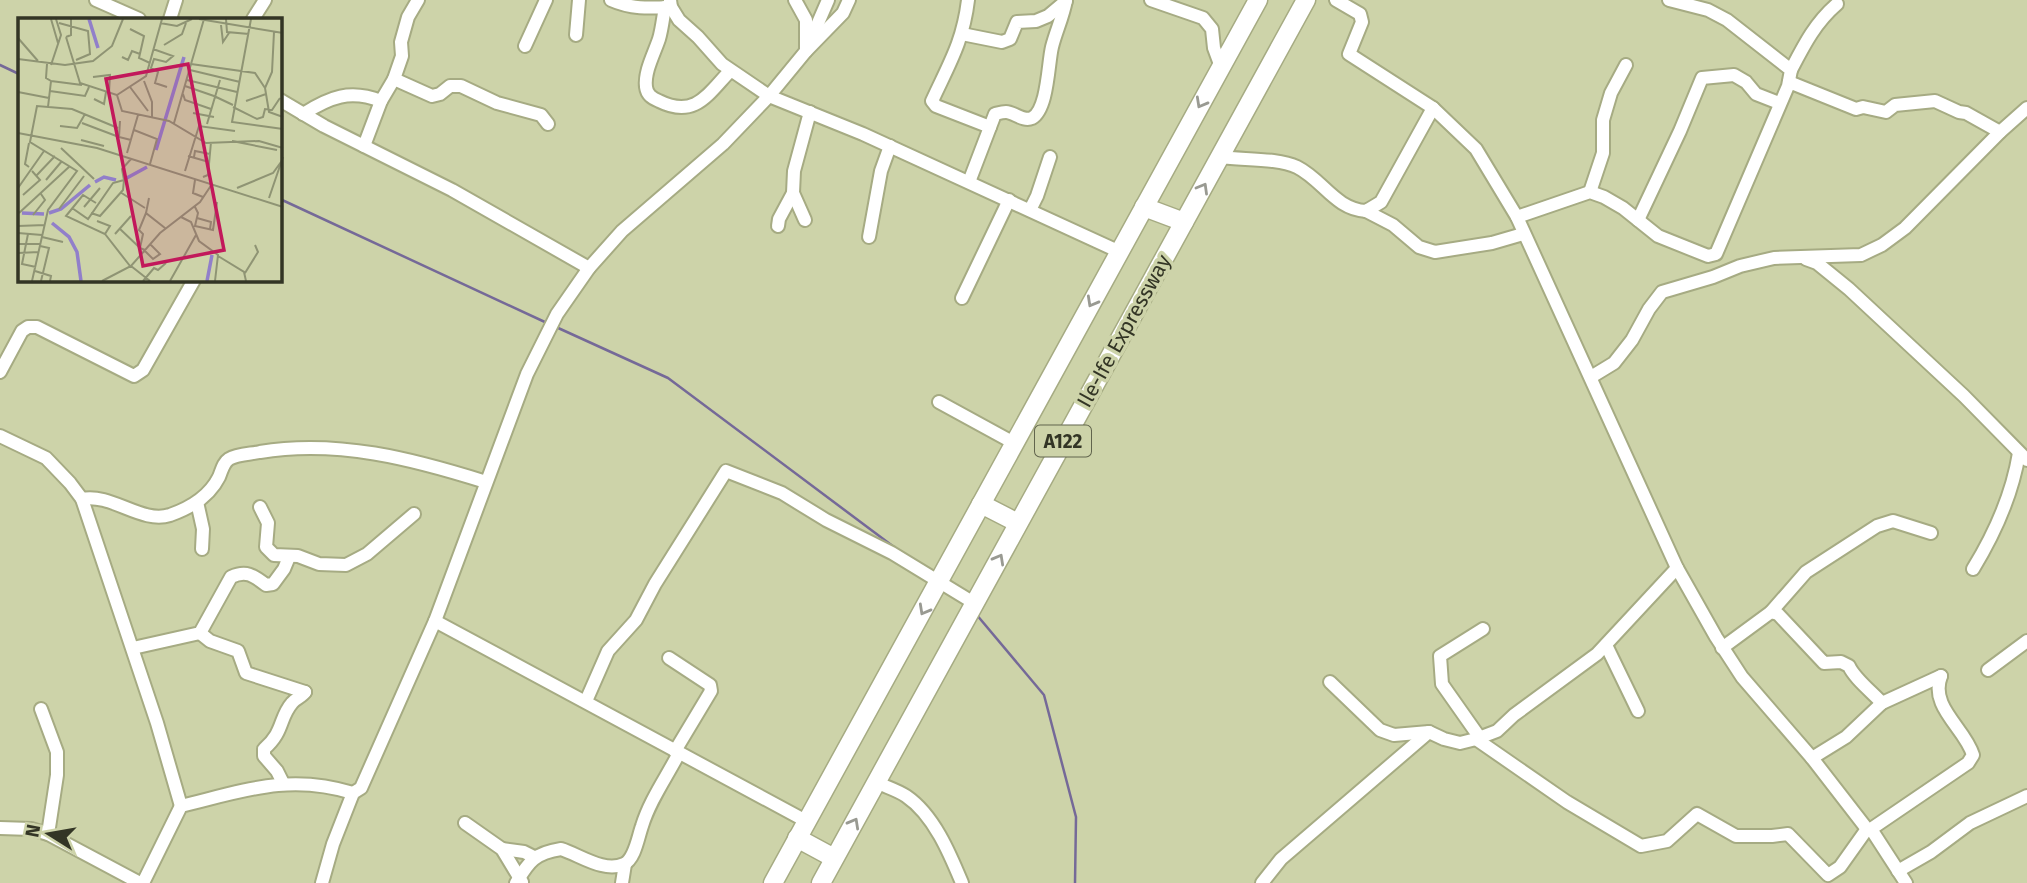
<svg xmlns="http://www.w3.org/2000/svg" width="2027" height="883" font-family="'Fira Sans',sans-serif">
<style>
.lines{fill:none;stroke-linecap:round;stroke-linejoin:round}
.stream{stroke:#756998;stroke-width:2.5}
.minor-casing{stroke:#a6ab83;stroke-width:16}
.highway-casing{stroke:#a6ab83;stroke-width:21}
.minor{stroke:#fff;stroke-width:12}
.highway{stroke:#fff;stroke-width:18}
.oneway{stroke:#999a92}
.labels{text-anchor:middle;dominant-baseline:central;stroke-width:7;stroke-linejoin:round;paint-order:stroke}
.shield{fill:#cdd3a9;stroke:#61644d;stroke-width:2}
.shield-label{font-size:19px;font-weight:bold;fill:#333525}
.street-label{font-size:21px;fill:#333525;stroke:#cdd3a9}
.inset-river{fill:none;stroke:#917fca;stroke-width:3.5}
.inset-road{fill:none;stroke:#8f9474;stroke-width:2}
.view{fill:#c2185b;fill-opacity:0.15;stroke:#c2185b;stroke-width:3.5}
.inset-edge{fill:none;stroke:#333525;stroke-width:3.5}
</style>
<rect width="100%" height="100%" fill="#cdd3a9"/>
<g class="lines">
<g class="stream">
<path d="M0 65 19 74"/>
<path d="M280 199 547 323"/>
<path d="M556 327 668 378 898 550"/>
<path d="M976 614 1044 695 1076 817 1075 883"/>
</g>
<g class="minor-casing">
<g id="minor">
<path d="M96 0 139 19"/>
<path d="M611 0C631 9 649 8 671 7"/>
<path d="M670 0 671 7 679 20 698 37 722 64 769 96 863 134 1120 252"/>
<path d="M795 0 806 20V51"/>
<path d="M968 0C963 42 949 64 932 101L936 106 990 127"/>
<path d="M1151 0 1203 18 1212 29 1214 48 1221 67"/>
<path d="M1336 0 1360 14 1362 22 1349 54 1433 108 1476 149 1517 217 1677 568 1716 637 1742 677 1812 758 1867 829H1871L1906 883"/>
<path d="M665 7C663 18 662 29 659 39 654 54 644 72 646 87 647 95 652 98 659 101 695 119 708 94 730 71"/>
<path d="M170 19 176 0"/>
<path d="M253 19 265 0"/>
<path d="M962 34 1002 42 1010 39 1017 22 1036 21 1048 16 1066 1"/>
<path d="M576 35 579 0"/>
<path d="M807 35 815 30 828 0"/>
<path d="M525 46 546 0"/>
<path d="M1791 70C1804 45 1815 23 1837 4"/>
<path d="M394 79 432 96 440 94 450 86H461L497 103 541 115 548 124"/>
<path d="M1789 82 1856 109 1863 107 1886 112 1895 105 1935 101 1959 112 1966 113 2000 132"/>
<path d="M280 100 324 126 452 190 589 268"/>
<path d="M303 114C330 97 350 89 381 101L394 79 402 56 401 42 408 17 418 0"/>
<path d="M364 146 381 101"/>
<path d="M1221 157C1243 160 1278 158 1297 167 1323 180 1335 209 1366 211L1381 202 1433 108"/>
<path d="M969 182 995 114C999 113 1002 112 1006 112 1014 112 1023 122 1032 118 1048 109 1048 63 1052 47 1056 31 1063 17 1066 0"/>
<path d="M1590 192 1603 153V120L1611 93 1626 65"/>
<path d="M1030 210 1037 196 1050 157"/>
<path d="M1366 211 1393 225 1419 247 1435 252 1492 243 1523 234"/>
<path d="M1517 217 1590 192 1604 197 1623 208 1658 236 1708 256 1716 254 1788 86 1791 70 1727 20 1708 10 1669 0"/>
<path d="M805 220 793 193 794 171 810 112"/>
<path d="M1638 220 1680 131 1702 78 1734 75 1746 82 1756 94 1779 103"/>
<path d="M778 226 779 219 793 193"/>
<path d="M869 237 881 171 890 146"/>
<path d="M1806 259 1817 263 1849 289 1964 396 2027 460"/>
<path d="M962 298 1009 200"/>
<path d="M0 372 22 331 28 327H37L134 376 143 370 194 280"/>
<path d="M1591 377 1614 363 1632 340 1649 309 1662 292 1713 277 1740 266 1774 258 1861 255 1882 245 1905 228 2000 132 2027 108"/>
<path d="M939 402 1014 443"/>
<path d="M0 436 46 458 70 483 82 499 157 723 181 806"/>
<path d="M82 499C112 493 141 524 170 515 190 508 209 497 219 477 222 470 223 463 229 459 237 454 251 454 260 452 337 439 413 459 486 482"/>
<path d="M197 502 203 529 202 549"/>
<path d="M260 507 268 523 266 547 274 555 298 556 319 564 346 565 367 554 414 514"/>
<path d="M1973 569C1995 533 2012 496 2019 453"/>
<path d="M1771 612 1806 572 1877 526 1893 521 1931 533"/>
<path d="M435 621 806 821"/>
<path d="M200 633 210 641 238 651 246 673 305 692"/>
<path d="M1606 645 1638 711"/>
<path d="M133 648 200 633 231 577C246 570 253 575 266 585L273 584 284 569 289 557"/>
<path d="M1722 648 1771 612 1778 614 1824 663 1841 662 1849 666C1854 678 1872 692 1882 703"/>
<path d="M669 658 710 685 711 691 675 751"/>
<path d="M1988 670 2027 641"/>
<path d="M1330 682 1380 730 1394 735 1429 732 1444 739 1460 743 1476 739 1497 731 1514 715 1597 654 1677 568"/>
<path d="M586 701 608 651 636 620 655 584 726 471 782 493 826 520 892 553 974 603"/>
<path d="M41 709 57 752V775L48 834"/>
<path d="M1480 738 1442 684 1440 656 1483 629"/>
<path d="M1476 739 1567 802 1641 846 1667 841 1697 814 1736 836H1772L1788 834 1828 875 1840 867 1867 829"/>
<path d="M1812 758 1846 737 1882 703 1941 676"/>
<path d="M876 782C886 787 897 790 906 796 934 815 950 854 962 883"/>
<path d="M283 783 277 771 264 756V749C284 732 279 718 292 703 296 698 302 697 305 692"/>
<path d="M465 823 502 849 522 882"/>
<path d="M0 828 31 829 48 834 140 883"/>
<path d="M1871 829 1968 763 1973 755C1965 728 1929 707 1941 676"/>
<path d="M502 849 524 852 534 857"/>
<path d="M1898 871 1931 852 1970 823 2027 796"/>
<path d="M143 883 181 806C243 791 289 773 353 793L361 788 435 621 527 374 557 314 589 268 622 231 723 144 769 96 806 51 843 13 849 0"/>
<path d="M322 883 333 844 353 793"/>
<path d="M516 883C529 861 535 853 561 849 580 855 604 873 624 864 635 859 638 837 642 826 650 800 666 778 679 753"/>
<path d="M622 883 625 864"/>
<path d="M1262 883 1281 859 1429 732"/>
</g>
</g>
<g class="highway-casing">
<g id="highway">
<path d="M1144 207 1184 222"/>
<path d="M981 504 1018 523"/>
<path d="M797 838 834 858"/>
<path d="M773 883 1258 0"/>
<path d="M821 883 1306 0"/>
</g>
</g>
<use href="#minor" class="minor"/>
<use href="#highway" class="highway"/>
</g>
<defs><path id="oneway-chevron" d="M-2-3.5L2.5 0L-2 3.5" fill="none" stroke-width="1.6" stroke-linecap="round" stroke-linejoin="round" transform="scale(1.75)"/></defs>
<g class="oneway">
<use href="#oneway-chevron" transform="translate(1201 103) rotate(119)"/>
<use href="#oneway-chevron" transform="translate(1203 188) rotate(-60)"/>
<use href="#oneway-chevron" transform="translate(1092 302) rotate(119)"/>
<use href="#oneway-chevron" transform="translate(999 559) rotate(-61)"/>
<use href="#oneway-chevron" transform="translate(924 610) rotate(119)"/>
<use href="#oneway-chevron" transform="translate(854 823) rotate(-61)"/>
</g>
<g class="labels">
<rect class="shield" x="1035" y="425.5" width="56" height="31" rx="5"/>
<g class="shield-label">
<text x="1063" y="441">A122</text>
</g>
<g class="street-label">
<text transform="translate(1124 331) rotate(-61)">Ile-Ife Expressway</text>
</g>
</g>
<g transform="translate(18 18)">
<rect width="264" height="264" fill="#cdd3a9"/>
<path class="inset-river" d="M71 1 80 30M138 132 166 39M107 161 129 149M77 164 86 159 98 162M4 195 26 196M31 195 43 191 72 167M34 205 51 219 59 234 63 263M189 263 194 237"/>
<path class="inset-road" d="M33 1 40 25M181 1 265 15M208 1 209 14 231 16M233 1 214 104 265 111M41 5 70 13 72 36 58 42M142 5 159 8 174 1M203 7 205 24 211 15M112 11 126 18 121 40 132 45M256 14 254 54 247 70 251 94 265 99M48 19 62 65 99 77 104 93 151 103 188 125 241 123 265 130M48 19 53 17V1M0 20 20 43M146 27 164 16 168 5M135 31 155 38 148 44 136 41 133 50 140 54 137 65 149 69M104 39 110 42 114 33 122 36M0 41 47 47 75 43 94 28 105 1M29 46 28 60 33 63 30 89M173 46 237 55 247 70M33 47 43 17 38 1M172 52 222 64M75 59 92 57 91 75M169 62 219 74M33 63 64 67M126 63 134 84V99M167 68 196 78M112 69 130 93M32 73 67 78 71 69M0 74 31 80M165 76 167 82 193 91M99 77 128 58 144 1M196 78 215 87M76 81 86 86 88 74M228 83 248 76M215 89 239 101 245 99 247 91 254 92 262 80M175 95 196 99M102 103 101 119 113 122M64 105 101 119M156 105 186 1M189 106 202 62M42 108 59 110 67 96M116 112 139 121 132 146M0 115 79 130 265 189M63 122 86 128M214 123 259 132M43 130 76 161M109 135 120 97M170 138 191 144M176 139 177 133 192 136M11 149 7 146 11 125M167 153 181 108 217 113M18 158 37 138M185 159 190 157 193 124M28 162 44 143M177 162 175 175 185 179M0 170 26 133M219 170 255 155 263 144M102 174 127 190M5 177 22 162 14 153M131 180 128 195 147 210M251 180 265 139M78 185 65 177 48 198 87 216 112 248M66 189 82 170M177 189 180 195 177 208 195 212 199 184M54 190 70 201 95 165 106 162 104 151 113 141M41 191 66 158M1 195 52 148M73 195 82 198 105 172 106 162M15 197 27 182 23 176M163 199 173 204 181 223 200 237 197 263M179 200 193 204 192 211M79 203 92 208 87 216M0 208 27 207M101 210 122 230M0 215 24 217M10 216 4 246 18 249M97 216 113 198M24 219 45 224M0 226H23M22 228 31 230 23 263M127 232 122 230 125 216 121 212 128 195M127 233 135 241 142 236 132 226M0 235 21 234M200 238 226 254 228 263M113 248 132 263M17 253 33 258 32 263M227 255 240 234 237 227M14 263 30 192 59 153 12 124 19 88 54 91 100 110M84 263 113 248 142 215 182 184 194 166M125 263 136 250 140 252 148 245M152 263 178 217"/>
<path class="view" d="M170 46 206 232 125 248 88 61Z"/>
<rect width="264" height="264" class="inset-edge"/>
</g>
<g transform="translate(49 834) rotate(281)" stroke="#cdd3a9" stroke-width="5" paint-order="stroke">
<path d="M0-5L12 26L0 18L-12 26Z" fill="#333525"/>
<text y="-10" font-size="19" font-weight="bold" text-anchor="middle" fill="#333525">N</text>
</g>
</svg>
